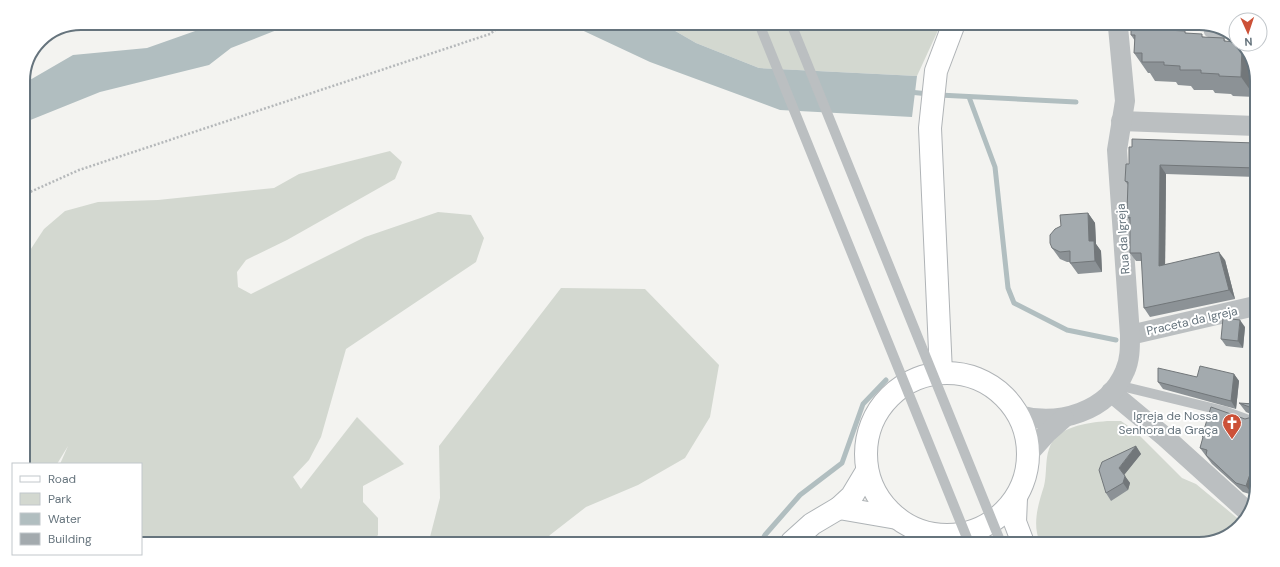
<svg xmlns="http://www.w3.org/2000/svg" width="1280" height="567" font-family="'DM Sans',sans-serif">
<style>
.green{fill:#d3d8d0}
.water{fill:#b1bec0}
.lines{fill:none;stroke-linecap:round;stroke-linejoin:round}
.stream{stroke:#b1bec0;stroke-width:5}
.secondary-casing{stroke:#aeb3b6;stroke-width:24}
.primary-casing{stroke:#afb3b6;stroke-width:24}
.path{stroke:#b5b8ba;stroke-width:2.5;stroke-dasharray:2 2;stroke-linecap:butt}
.lane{stroke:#bbbfc1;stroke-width:10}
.street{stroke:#bbbfc1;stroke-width:20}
.secondary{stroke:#fff;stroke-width:22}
.primary{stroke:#fff;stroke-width:22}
.lane-bridge{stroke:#bbbfc1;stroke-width:10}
.wall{fill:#8c9296}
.shaded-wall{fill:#72777a}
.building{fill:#a3aaae;stroke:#72777a}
.labels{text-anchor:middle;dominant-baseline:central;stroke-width:4;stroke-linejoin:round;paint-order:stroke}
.street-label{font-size:12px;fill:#66747d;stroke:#fff}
.poi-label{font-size:12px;fill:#66747d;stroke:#fff;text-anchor:end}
.rim{fill:none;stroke:#66747d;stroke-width:2}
</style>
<rect width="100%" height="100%" fill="#f3f3f0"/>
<g class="green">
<path d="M665 25 940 26 917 76 759 68 696 43Z"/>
<path d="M390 151 402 162 395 179 287 240 246 260 237 272 238 287 251 294 365 237 438 212 471 215 484 238 476 262 346 349 321 437 309 460 293 477 301 489 357 417 404 464 363 486V502L378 518V535L373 541 141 540V464H60L68 446 57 464H23L25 456 23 429V261L44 229 65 211 98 202 158 200 274 188 299 174Z"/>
<path d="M561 288 645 289 719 365 710 417 685 458 638 485 586 507 550 535 545 542 429 541 440 498 439 446Z"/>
<path d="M1107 421H1121L1134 430 1182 478 1196 484 1242 522 1232 534 1200 544 1040 543C1032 524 1038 505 1044 486 1047 474 1045 460 1049 449 1056 426 1087 423 1107 421Z"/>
</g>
<g class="water">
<path d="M215 24H292L231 48 209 65 100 92 23 123V84L73 55 147 48Z"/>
<path d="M571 25H665L696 43 759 68 917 76 912 117 780 110 650 62Z"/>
</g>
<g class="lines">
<g class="stream">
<path d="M909 92 929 94"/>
<path d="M939 95 1076 102"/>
<path d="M969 97 995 167 1008 288 1014 303 1067 330 1116 340"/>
<path d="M761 542 765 535 800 495 842 463 863 404 886 380"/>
</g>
<g class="secondary-casing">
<g id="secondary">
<path d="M839 508 897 518"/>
<path d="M792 542 812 524 839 508 852 496 867 471"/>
</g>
</g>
<g class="primary-casing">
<g id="primary">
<path d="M941 373 930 128 936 71 953 26"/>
<circle cx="947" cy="454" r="81"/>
<path d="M1016 498 1015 522 1023 543"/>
</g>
</g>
<path class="path" d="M23 201 30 192 79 170 490 34 502 25"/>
<g class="lane">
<path d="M1208 27 1209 32 1230 34"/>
<path d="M1117 385 1224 411 1254 422"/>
</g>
<g class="street">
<path d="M1121 121 1256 126"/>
<path d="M1130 335 1255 306"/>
<path d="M1111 392 1165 437 1249 513"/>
<path d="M1019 415C1058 426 1108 412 1125 371 1130 360 1130 348 1130 335L1117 150 1125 101 1118 27"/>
<path d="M1029 453 1047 433 1064 418"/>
</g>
<use href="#secondary" class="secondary"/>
<use href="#primary" class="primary"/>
<g class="lane-bridge">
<path d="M760 26 969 543"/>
<path d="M792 26 1001 543"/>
</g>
</g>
<g class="wall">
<path d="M1131 27H1178L1177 29 1179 31 1187 33 1205 37 1224 38 1255 97 1233 96 1231 94 1215 93 1213 90H1194L1191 86 1178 85 1176 82 1155 81 1150 73H1148L1134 53 1135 41 1131 35Z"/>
<path d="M1256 143V177L1166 174 1165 264 1225 260 1235 299 1150 317 1144 308 1142 261H1136L1130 253V221L1128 218V185L1125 181 1129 164Z"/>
<path d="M1088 213 1095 223 1096 244 1101 251 1102 272 1078 274 1070 263V262H1067L1060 259 1052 248Z"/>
<path d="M1245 327 1243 348 1226 346 1221 339Z"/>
<path d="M1234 374 1239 381 1236 409 1163 389 1158 382Z"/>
<path d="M1239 403 1254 404 1253 495 1243 492 1212 464 1200 448 1203 438 1202 436 1245 419 1252 417 1253 415 1246 412Z"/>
<path d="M1136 446 1141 454 1124 475 1130 483 1128 490 1111 501 1106 493Z"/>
</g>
<g class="shaded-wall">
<path d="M1166 27H1178L1177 29 1181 34 1166 30Z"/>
<path d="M1242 44 1246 47 1256 74 1255 97 1241 77Z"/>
<path d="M1160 165 1166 174 1165 274 1159 266Z"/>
<path d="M1088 213 1095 223 1096 244 1101 251 1102 272 1095 261 1089 241Z"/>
<path d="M1219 252 1225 260 1235 299 1229 290Z"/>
<path d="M1240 320 1245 327 1243 348 1238 341Z"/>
<path d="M1234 374 1239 381 1236 409 1231 401Z"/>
<path d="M1136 446 1141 454 1124 475 1119 468Z"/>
<path d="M1251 471 1253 474V495L1246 486Z"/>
<path d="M1125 476 1130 483 1128 490 1123 483Z"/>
</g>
<g class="building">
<path d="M1131 27H1166V30L1185 31V33L1202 34V37L1224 38V41L1236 42V44H1242L1241 77 1219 76V74L1201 73V70H1180V66L1164 65V62H1142V53H1134L1135 35H1131Z"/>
<path d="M1132 139 1256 143V168L1160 165 1159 266 1219 252 1229 290 1144 308 1141 253H1130V217L1128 218 1127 212 1128 182 1125 181 1126 164H1129V147H1132Z"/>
<path d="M1088 213 1089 241H1094L1095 261 1070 263V251L1060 252 1052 248 1050 243V235L1055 229 1061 226 1060 215Z"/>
<path d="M1223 318 1240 320 1238 341 1221 339Z"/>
<path d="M1200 366 1234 374 1231 401 1158 382V368L1197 377Z"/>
<path d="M1239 403 1254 404V411L1252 408Z"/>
<path d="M1211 407 1245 419 1252 417 1254 413 1253 472 1251 471 1246 486 1236 483 1206 455 1207 450 1200 448 1203 437 1202 436Z"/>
<path d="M1136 446 1119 468 1125 476 1123 483 1106 493 1099 470 1102 462Z"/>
</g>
<defs>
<g id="church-pin" transform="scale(1)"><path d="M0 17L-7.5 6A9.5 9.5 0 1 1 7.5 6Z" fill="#cc5137" stroke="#fff"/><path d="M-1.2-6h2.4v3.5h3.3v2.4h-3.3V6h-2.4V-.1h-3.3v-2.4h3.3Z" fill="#fff"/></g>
</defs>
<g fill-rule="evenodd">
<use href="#church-pin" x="1232" y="423"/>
</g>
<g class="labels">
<g class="street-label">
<text transform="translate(1123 239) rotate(-94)">Rua da Igreja</text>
<text transform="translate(1192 321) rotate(-13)">Praceta da Igreja</text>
</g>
<g class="poi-label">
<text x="1218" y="416">Igreja de Nossa<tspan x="1218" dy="14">Senhora da Graça</tspan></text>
</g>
</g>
<path d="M0 0H1280V567H0ZM81 30H1199A51 51 0 0 1 1250 81V486A51 51 0 0 1 1199 537H81A51 51 0 0 1 30 486V81A51 51 0 0 1 81 30Z" fill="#fff" fill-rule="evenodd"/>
<path class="rim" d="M81 30H1199A51 51 0 0 1 1250 81V486A51 51 0 0 1 1199 537H81A51 51 0 0 1 30 486V81A51 51 0 0 1 81 30Z"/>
<rect x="12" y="463" width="130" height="92" fill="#ffffff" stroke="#c2c7cb"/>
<rect x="20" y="476" width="20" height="6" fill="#ffffff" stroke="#c2c7cb"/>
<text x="48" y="483" font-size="12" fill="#66747d">Road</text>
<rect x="20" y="493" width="20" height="12" fill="#d3d8d0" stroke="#c2c7cb"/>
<text x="48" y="503" font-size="12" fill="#66747d">Park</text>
<rect x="20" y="513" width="20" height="12" fill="#b1bec0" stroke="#c2c7cb"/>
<text x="48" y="523" font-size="12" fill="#66747d">Water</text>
<rect x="20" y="533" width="20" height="12" fill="#a3aaae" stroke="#c2c7cb"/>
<text x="48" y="543" font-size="12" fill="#66747d">Building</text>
<g transform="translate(1248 32) rotate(177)"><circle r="19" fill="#ffffff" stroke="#c2c7cb"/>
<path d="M0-3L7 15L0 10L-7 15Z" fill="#cc5137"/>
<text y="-6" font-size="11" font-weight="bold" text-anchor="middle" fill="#66747d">N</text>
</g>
</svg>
